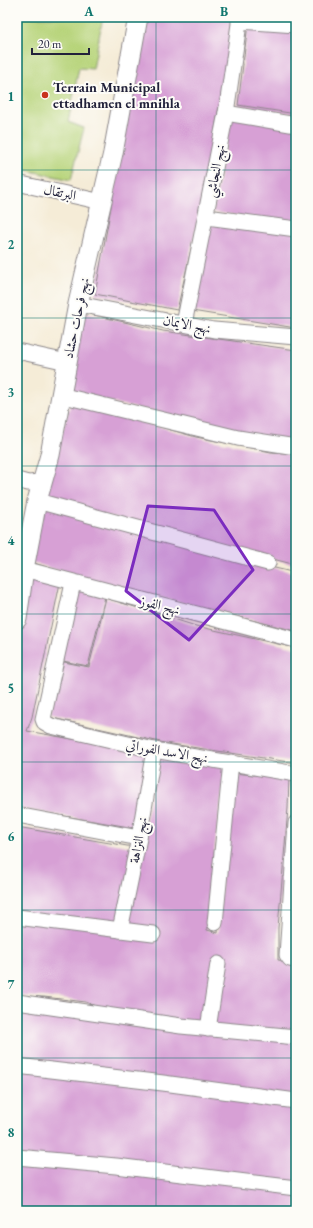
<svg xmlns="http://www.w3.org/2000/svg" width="313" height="1228" font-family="'EB Garamond',Amiri,serif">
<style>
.green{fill:#b7d47a;stroke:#6c7b5a}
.building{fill:#d7a0d5}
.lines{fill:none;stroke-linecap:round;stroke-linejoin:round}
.minor-casing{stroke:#8c8789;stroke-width:17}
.tertiary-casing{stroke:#8c8789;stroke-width:21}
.minor{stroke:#fff;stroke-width:15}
.tertiary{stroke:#fff;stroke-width:19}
.marked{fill:#7b2cbf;fill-opacity:0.2;stroke:#7b2cbf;stroke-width:3;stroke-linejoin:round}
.grid{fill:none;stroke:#0f766e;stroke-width:1;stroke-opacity:0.55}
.poi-dot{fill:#c8321e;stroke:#fdfcf7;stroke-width:1.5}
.labels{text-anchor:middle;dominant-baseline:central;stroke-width:4;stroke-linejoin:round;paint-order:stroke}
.poi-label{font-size:14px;font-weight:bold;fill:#22223b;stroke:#fdfcf7;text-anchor:start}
.street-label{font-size:14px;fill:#22223b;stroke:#fdfcf7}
.neatline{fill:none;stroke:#0f766e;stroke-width:1.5}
.grid-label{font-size:13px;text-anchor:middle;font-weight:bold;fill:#0f766e}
</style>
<rect width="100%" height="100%" fill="#fdfcf7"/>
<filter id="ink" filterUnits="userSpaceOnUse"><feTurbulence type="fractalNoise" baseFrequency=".025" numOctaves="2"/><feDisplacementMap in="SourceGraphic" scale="8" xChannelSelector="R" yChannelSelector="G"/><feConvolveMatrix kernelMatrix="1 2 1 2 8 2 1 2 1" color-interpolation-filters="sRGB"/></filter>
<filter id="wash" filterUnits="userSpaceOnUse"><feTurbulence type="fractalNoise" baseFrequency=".012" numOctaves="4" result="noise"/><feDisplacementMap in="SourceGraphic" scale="16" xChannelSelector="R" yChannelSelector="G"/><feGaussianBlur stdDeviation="0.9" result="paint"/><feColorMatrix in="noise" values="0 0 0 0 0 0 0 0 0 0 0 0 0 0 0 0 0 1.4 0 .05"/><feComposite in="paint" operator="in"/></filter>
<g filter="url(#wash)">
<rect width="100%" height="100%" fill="#f5ecd7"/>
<path class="green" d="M17 17H103L93 69 79 68 68 122 84 128 71 180 17 168Z"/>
<g id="blocks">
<g class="building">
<path d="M146 17H235L201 206 177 310 95 294Z"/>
<path d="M248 24 296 28V114L238 105Z"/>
<path d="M232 114 296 125V224L213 212Z"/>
<path d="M209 224 296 232V328L192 311Z"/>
<path d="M81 312 163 331 296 350V444L61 391Z"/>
<path d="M71 402 196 437 271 452 296 454V565L42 499Z"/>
<path d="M46 505 258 564 296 573V631L78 577 28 561Z"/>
<path d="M29 577 60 583 32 717 27 731 151 753 135 828 17 808V638Z"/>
<path d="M74 589 105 597 88 666 58 660Z"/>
<path d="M106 598 196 626 296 648V763L165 743 48 717 59 661 89 667Z"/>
<path d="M159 756 226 767 215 845 207 930 218 933 227 803 232 773 289 778 288 808 278 928V960L296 962V1036L206 1027 114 1014 86 1002 44 997 17 996V921L123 930Z"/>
<path d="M17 827 133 847 119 928 17 913Z"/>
<path d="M17 1003 296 1038V1099L17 1066Z"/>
<path d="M17 1068 296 1104V1186L17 1156Z"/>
<path d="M17 1160 296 1190V1211H146L128 1208 138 1211H17Z"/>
</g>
</g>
</g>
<g filter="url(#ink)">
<use href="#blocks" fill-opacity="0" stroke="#8c8789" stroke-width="1"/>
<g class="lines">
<g class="minor-casing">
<g id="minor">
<path d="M239 21 296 25"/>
<path d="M226 113 296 125"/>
<path d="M17 183 102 202"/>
<path d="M207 217 296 229"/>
<path d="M78 304 214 330 296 337"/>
<path d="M184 324 226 113 240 17"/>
<path d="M17 351 67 362"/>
<path d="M60 395 238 438 296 447"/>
<path d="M17 480 28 483 41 482"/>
<path d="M37 501 268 563"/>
<path d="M24 569 296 640"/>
<path d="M73 583 43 719 44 722 51 726 154 750 296 774"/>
<path d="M17 815 139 838"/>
<path d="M296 823 287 955 290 959 296 960"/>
<path d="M17 917 153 934"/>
<path d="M215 923 231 762"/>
<path d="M120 930 139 838 154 750"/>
<path d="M17 1002 181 1026 296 1037"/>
<path d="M208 1029 218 964"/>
<path d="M17 1066 163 1083 296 1101"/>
<path d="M17 1157 116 1166 296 1188"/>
</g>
</g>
<g class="tertiary-casing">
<path id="tertiary" d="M17 619 24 569 37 501 50 455 78 304 113 153 138 17"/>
</g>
<use href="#minor" class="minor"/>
<use href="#tertiary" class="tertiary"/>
</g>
</g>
<path class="marked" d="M148 506 214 510 253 570 189 640 126 591Z"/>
<path class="grid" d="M156 17V1211M17 170H296M17 318H296M17 466H296M17 614H296M17 762H296M17 910H296M17 1058H296"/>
<circle class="poi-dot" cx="45" cy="95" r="4"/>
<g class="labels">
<g class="poi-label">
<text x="53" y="87">Terrain Municipal<tspan x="53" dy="16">ettadhamen el mnihla</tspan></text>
</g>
<g class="street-label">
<text transform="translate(215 171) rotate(-79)">نهج النجاشي</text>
<text transform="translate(60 192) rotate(12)">البرتقال</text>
<text transform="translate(76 318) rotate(-78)">نهج فرحات حشاد</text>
<text transform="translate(187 324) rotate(11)">نهج الايمان</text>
<text transform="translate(160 605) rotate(14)">نهج الفوز</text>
<text transform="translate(167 751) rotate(10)">نهج الاسد الفوراتي</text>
<text transform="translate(138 840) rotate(-79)">نهج النزاهة</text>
</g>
</g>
<rect width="313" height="1228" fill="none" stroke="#fdfcf7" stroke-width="44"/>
<path d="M32 48v6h57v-6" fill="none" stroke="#22223b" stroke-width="2"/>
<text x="38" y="48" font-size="12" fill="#22223b" stroke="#fdfcf7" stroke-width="3" paint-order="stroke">20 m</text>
<rect x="22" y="22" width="269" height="1184" class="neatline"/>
<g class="grid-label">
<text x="89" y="16">A</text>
<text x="224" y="16">B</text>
<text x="11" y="101">1</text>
<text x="11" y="249">2</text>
<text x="11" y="397">3</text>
<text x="11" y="545">4</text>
<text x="11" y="693">5</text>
<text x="11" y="841">6</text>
<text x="11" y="989">7</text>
<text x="11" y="1137">8</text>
</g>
</svg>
